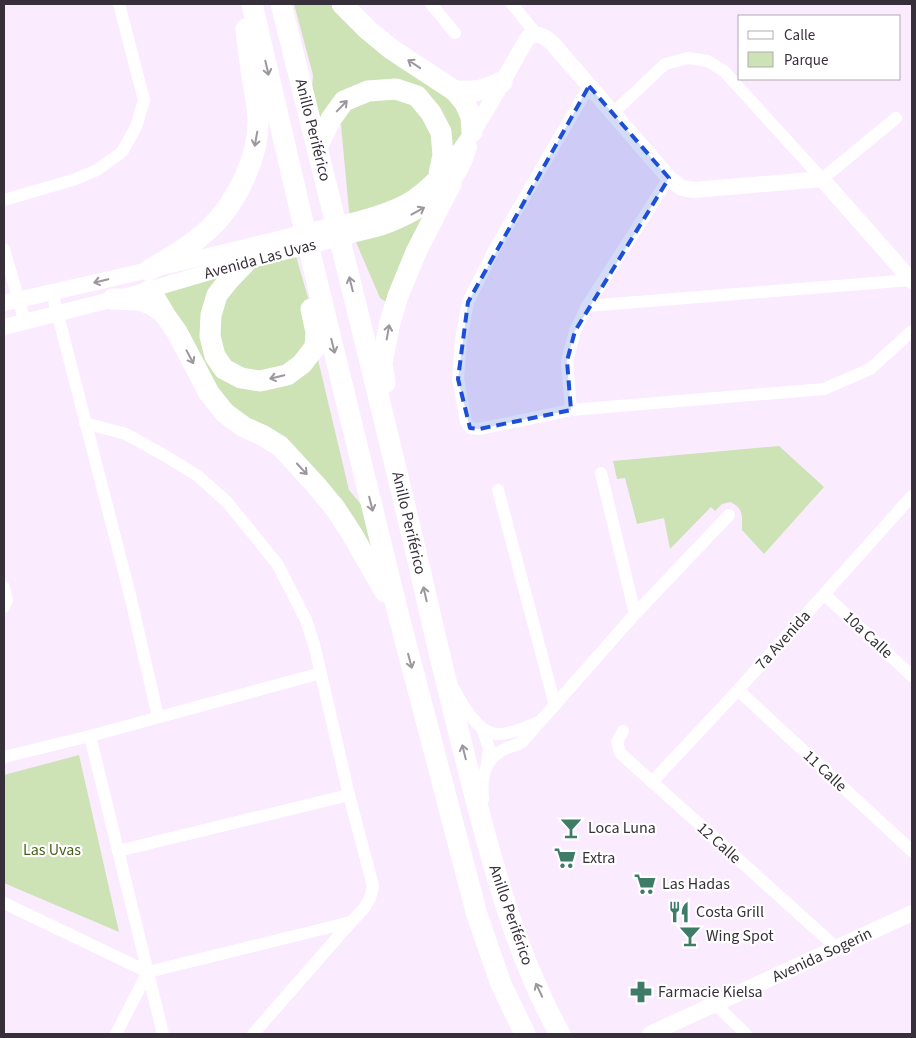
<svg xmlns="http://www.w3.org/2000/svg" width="916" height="1038" font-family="'Source Sans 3',sans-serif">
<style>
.green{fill:#cde2b5}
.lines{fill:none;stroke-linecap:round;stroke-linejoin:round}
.street{stroke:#fff;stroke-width:12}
.secondary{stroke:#fff;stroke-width:16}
.highway{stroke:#fff;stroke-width:21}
.oneway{stroke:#9b979c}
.marked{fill:#1d4ed8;fill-opacity:0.2;stroke:#1d4ed8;stroke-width:4;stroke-dasharray:10 6;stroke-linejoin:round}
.labels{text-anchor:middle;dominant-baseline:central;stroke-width:4.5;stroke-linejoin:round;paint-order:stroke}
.street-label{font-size:16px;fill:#372f39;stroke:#fff}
.poi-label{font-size:16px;fill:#372f39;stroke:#fff;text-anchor:start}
.park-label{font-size:16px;fill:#456116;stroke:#fff}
</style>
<rect width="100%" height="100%" fill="#fbebff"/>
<g class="green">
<path d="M294 4H342L471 117 394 307 380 298 356 242 349 211 341 125 331 119 310 120 313 75Z"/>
<path d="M294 249 309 301 315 347 349 490 375 521 383 554 366 558 335 508 244 427 150 290Z"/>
<path d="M779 446 824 487 764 554 742 530C742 516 744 508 730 502L722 504 715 511 711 507 670 549 664 518 637 524 625 478 617 479 613 461Z"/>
<path d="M79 755 119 932 4 883V775Z"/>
</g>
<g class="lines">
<g class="street">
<path d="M431 4 455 33"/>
<path d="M512 4 537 35"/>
<path d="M589 86 494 250 468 302 461 339 458 379 466 422 470 428 479 429 571 410 824 389 870 369 912 331"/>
<path d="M613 113 665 64 688 58 708 61 724 71 822 179 896 118"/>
<path d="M4 200 73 180 97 170 122 152 136 127 144 100 119 4"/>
<path d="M4 249 25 322"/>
<path d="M52 292 131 599 158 717"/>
<path d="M587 306 911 280"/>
<path d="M571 410 567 361 575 331 587 306 669 178"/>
<path d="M85 423 126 434 162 454 198 476 227 502 278 565 306 620 314 644 349 795 373 886C370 904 363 910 351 922L253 1034"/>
<path d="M601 473 635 614"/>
<path d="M498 490 555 705"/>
<path d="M4 587 7 600 4 607"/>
<path d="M824 594 912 676"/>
<path d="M454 689C462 704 477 732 496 734 507 735 528 727 538 722"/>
<path d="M738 690 912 851"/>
<path d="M482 728 489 748 487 764"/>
<path d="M623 731 617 742 620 753 837 948"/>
<path d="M90 736 163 1034"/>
<path d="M4 757 90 736 321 673"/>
<path d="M652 782 738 690 912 496"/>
<path d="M483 799C481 777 484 758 507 748 512 746 517 745 522 742L635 614 729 515"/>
<path d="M118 851 349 795"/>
<path d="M4 903 148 972 351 922"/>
<path d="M715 1004 746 1034"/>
<path d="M116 1034 148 972"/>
</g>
<g class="secondary">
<path d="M4 303C105 280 206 258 306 232 337 224 388 215 414 197 464 160 493 97 524 44 525 42 527 39 529 37 538 31 547 38 553 44L669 178 682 188 694 190 822 179 912 281"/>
<path d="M4 327 138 293 247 261 380 228C420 214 458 190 469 147"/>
<path d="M650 1034 912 913"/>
</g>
<g class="highway">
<path d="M252 4 312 261 399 617 477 915 501 984 525 1034"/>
<path d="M281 4C329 195 377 386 422 578 437 646 454 714 471 781 493 867 517 957 560 1034"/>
<path d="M342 4 368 30 391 49 455 91 465 103 471 117 472 132"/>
<path d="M455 91C475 92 484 91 502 82"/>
<path d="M317 147 331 119 344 101 368 91 396 89 417 96 431 113 441 132 443 155 439 174"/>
<path d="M247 261 228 281 217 295 211 315 210 336 215 356 224 369 241 378 260 381 287 375 302 364 315 347 316 332 311 309"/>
<path d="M149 270C170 258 191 246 209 229 237 203 260 155 258 116 257 105 255 93 253 82 250 64 248 47 246 29"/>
<path d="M150 290 165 315 177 332 209 393 225 413 244 427 262 435 280 446 315 484 335 508 352 534 385 592"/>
<path d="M113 299 139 300 151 304 164 314"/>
<path d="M385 383 382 363 390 322 398 296 416 252 451 184"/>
</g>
</g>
<defs><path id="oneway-shaft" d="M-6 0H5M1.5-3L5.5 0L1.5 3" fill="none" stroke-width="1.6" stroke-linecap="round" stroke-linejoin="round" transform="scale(1.25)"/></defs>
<g class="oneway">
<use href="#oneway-shaft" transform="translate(414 64) rotate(-146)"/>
<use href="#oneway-shaft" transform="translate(267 68) rotate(77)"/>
<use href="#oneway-shaft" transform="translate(342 106) rotate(-46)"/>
<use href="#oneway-shaft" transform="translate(256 139) rotate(100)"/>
<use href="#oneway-shaft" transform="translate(418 211) rotate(-29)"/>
<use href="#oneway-shaft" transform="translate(101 281) rotate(167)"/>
<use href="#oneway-shaft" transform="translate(351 284) rotate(-104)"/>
<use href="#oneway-shaft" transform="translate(388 332) rotate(-80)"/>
<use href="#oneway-shaft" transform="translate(333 346) rotate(76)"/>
<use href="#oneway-shaft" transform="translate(190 357) rotate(62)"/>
<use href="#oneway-shaft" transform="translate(277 377) rotate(167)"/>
<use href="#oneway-shaft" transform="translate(302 469) rotate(47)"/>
<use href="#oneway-shaft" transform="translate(371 504) rotate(76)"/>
<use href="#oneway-shaft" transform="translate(425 594) rotate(-103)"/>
<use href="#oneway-shaft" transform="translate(410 661) rotate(75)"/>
<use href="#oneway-shaft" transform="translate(464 752) rotate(-104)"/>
<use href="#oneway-shaft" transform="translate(539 990) rotate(-115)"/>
</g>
<path class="marked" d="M589 86 669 178 575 331 567 361 571 410 479 429 470 428 458 379 468 302Z"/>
<defs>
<g id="bar-bare" transform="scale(1.725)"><path d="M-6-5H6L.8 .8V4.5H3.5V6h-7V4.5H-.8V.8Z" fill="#3f7c67" stroke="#fff" stroke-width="2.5" paint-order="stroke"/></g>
<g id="supermarket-bare" transform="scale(1.725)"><path d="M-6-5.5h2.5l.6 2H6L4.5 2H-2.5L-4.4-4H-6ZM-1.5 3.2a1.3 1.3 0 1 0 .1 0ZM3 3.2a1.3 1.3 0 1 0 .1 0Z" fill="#3f7c67" stroke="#fff" stroke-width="2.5" paint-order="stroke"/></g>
<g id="restaurant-bare" transform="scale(1.725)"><path d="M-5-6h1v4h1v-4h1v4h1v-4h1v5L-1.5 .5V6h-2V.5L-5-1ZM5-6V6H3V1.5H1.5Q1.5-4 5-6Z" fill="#3f7c67" stroke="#fff" stroke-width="2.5" paint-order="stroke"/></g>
<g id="pharmacy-bare" transform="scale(1.725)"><path d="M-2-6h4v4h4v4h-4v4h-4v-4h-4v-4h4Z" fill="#3f7c67" stroke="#fff" stroke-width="2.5" paint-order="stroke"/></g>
</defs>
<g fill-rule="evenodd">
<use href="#bar-bare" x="571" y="828"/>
<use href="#supermarket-bare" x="565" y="858"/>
<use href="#supermarket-bare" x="645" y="884"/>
<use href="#restaurant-bare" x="679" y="912"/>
<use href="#bar-bare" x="690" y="936"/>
<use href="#pharmacy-bare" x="641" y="992"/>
</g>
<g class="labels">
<g class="street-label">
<text transform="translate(313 130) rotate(76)">Anillo Periférico</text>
<text transform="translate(260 259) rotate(-15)">Avenida Las Uvas</text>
<text transform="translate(409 523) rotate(77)">Anillo Periférico</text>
<text transform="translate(868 635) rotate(43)">10a Calle</text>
<text transform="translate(783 640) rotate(-48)">7a Avenida</text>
<text transform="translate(825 771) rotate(43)">11 Calle</text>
<text transform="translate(719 843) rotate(42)">12 Calle</text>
<text transform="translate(511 915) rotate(71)">Anillo Periférico</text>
<text transform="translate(822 955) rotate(-25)">Avenida Sogerin</text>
</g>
<g class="poi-label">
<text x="588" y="828">Loca Luna</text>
<text x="582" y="858">Extra</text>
<text x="662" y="884">Las Hadas</text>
<text x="696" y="912">Costa Grill</text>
<text x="706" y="936">Wing Spot</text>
<text x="658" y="992">Farmacie Kielsa</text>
</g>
<g class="park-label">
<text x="52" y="850">Las Uvas</text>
</g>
</g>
<rect width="916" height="1038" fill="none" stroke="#372f39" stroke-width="10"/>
<rect x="738" y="15" width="162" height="65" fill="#ffffff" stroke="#afacb0"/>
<rect x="748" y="31" width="25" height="8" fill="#ffffff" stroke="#afacb0"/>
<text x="784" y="40" font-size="15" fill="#372f39">Calle</text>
<rect x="748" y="52" width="25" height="15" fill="#cde2b5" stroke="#afacb0"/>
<text x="784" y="65" font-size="15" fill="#372f39">Parque</text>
</svg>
